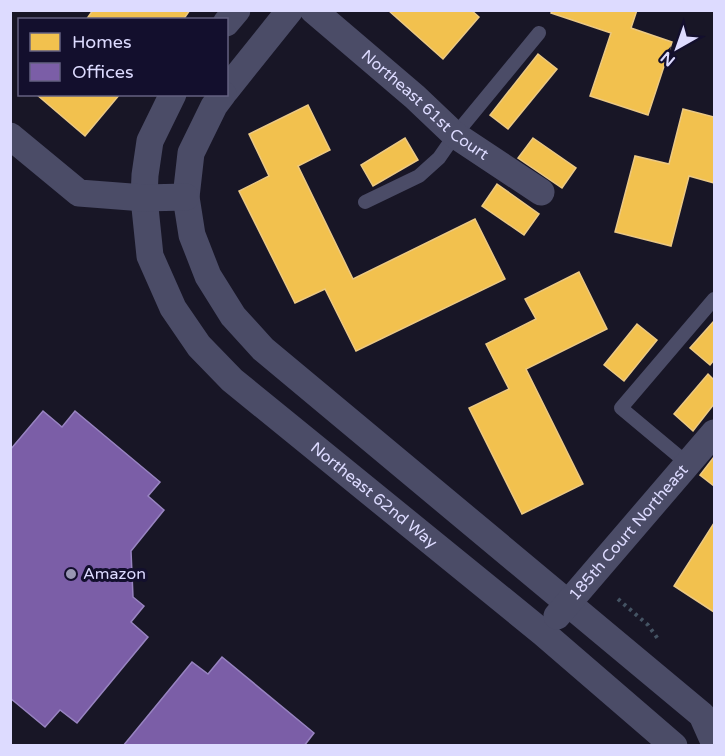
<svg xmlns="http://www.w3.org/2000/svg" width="725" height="756" font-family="'Varela Round',sans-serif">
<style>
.homes{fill:#f2c14e;stroke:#ecc983;stroke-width:1.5}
.offices{fill:#7b5ea7;stroke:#9884c1;stroke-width:1.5}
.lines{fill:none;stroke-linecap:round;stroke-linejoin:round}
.path{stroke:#445363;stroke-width:4;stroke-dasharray:3 4.5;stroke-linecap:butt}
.service{stroke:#4b4c67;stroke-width:14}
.minor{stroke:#4b4c67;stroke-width:27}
.poi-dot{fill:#9896b3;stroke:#130f2d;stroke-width:2}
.labels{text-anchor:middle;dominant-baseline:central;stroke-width:6;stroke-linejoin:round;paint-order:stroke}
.street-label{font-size:16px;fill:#dddbff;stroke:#130f2d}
.poi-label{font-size:16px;fill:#dddbff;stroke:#130f2d;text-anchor:start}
</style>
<rect width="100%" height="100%" fill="#181626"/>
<g class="homes">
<path d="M93 10H190L183 20H86Z"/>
<path d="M388 10H471L479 17 443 59Z"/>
<path d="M552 10H637L631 28 672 42 648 115 590 96 611 33 551 13Z"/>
<path d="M538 54 557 69 508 129 490 115Z"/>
<path d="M36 94H120L85 136Z"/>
<path d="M308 105 330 150 298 166 353 279 475 219 505 279 356 351 325 289 295 303 239 191 269 176 249 134Z"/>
<path d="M683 109 714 117V183L689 176 671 246 615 232 635 156 669 164Z"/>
<path d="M405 138 418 160 373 186 361 165Z"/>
<path d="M533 138 576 168 562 188 518 158Z"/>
<path d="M497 184 539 214 524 235 482 206Z"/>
<path d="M579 272 607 329 526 369 583 484 522 514 469 408 509 389 486 344 536 319 525 299Z"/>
<path d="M714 321V360L710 365 690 348Z"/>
<path d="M637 324 657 340 624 381 604 365Z"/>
<path d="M708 374 714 380V404L693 431 674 414Z"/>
<path d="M714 457V486L700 475Z"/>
<path d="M714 523V612L674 586Z"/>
</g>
<g class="offices">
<path d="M43 411 62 427 75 411 160 482 148 496 164 510 131 551 133 597 144 606 131 622 148 637 77 723 60 710 45 727 10 698V450Z"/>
<path d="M222 657 314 733 304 746H123L192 662 208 674Z"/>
</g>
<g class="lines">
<path class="path" d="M618 599 648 625 658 639"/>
<g class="service">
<path d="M365 202 419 176 439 158 455 135 539 33"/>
<path d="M688 464 621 408 714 299"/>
</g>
<g class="minor">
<path id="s1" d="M313 10 415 97 455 135 541 192"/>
<path d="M226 23 237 10"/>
<path d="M226 90 290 10"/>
<path id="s2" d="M173 94 150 141 145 175 144 198 150 256 173 308 199 346 232 380 543 633 674 746"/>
<path d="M223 94 214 106 191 153 186 197 192 235 208 276 233 316 263 349 702 715 714 742"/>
<path d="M10 136 79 193 144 198 186 197"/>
<path id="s3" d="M557 616 714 433"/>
</g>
</g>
<circle class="poi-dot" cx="71" cy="574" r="6"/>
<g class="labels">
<g class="street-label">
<text stroke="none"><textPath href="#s1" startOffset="147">Northeast 61st Court</textPath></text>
<text stroke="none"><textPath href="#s2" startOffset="501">Northeast 62nd Way</textPath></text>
<text stroke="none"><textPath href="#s3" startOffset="110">185th Court Northeast</textPath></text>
</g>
<g class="poi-label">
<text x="83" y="574">Amazon</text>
</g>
</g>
<rect width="725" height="756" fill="none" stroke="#dddbff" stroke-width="24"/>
<rect x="18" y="18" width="210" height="78" fill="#130f2d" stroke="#646181" stroke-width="1.5"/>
<rect x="30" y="33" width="30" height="18" fill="#f2c14e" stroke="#646181" stroke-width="1.5"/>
<text x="72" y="48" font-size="18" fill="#dddbff">Homes</text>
<rect x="30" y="63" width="30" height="18" fill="#7b5ea7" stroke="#646181" stroke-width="1.5"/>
<text x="72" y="78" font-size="18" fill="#dddbff">Offices</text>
<g transform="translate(677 48) rotate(220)" stroke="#130f2d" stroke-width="4.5" paint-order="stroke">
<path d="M0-4.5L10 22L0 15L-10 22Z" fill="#dddbff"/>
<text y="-9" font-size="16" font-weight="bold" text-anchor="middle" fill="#dddbff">N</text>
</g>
</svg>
